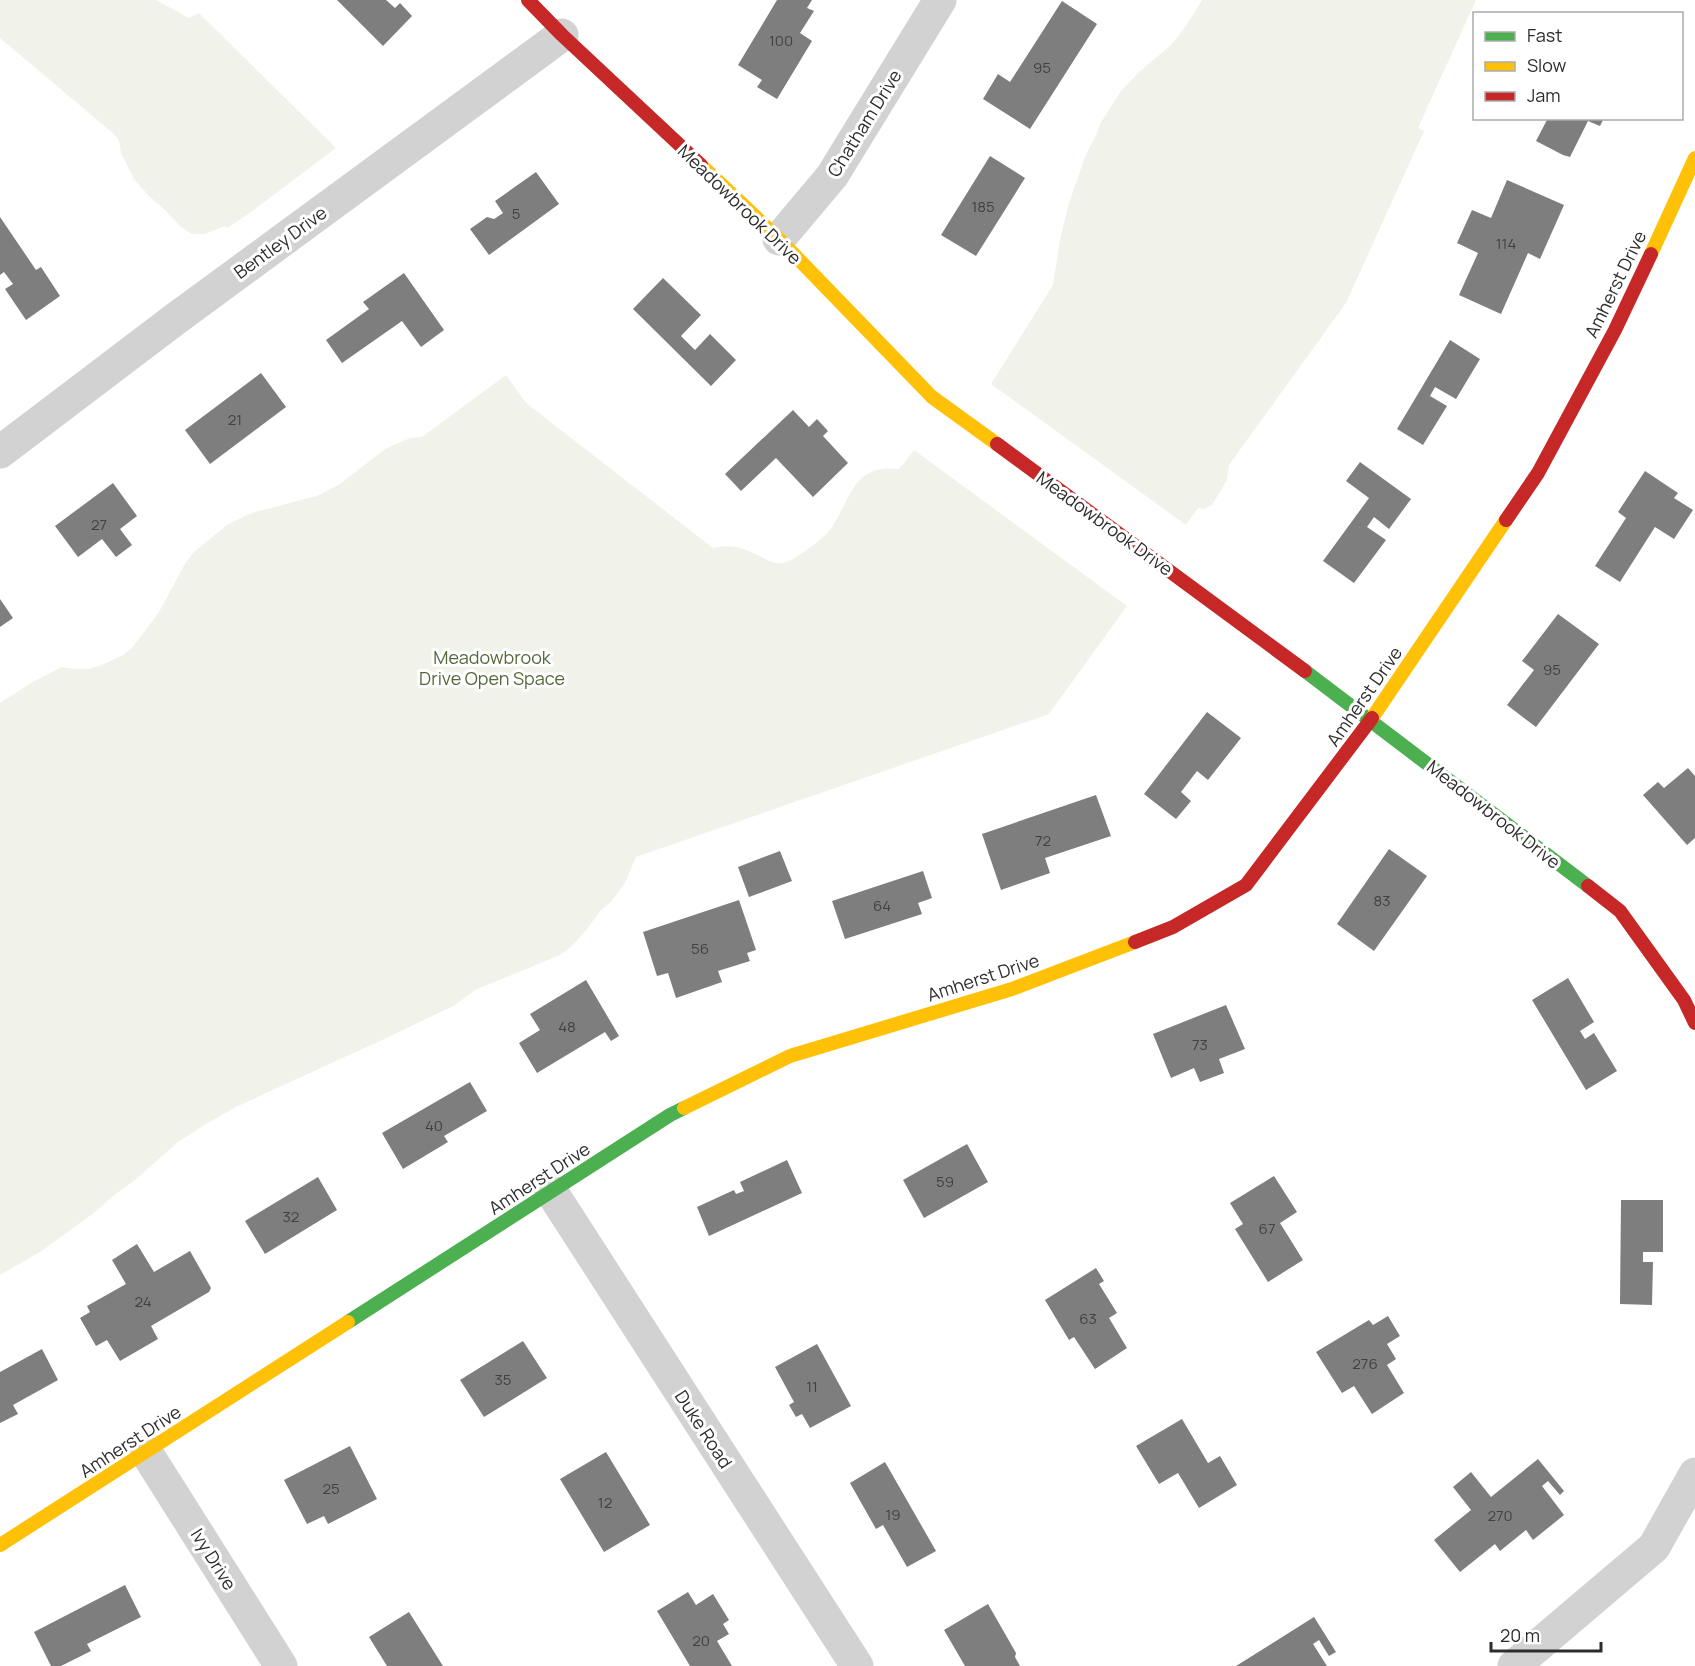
<svg xmlns="http://www.w3.org/2000/svg" width="1695" height="1666" font-family="Manrope,sans-serif">
<style>
.green{fill:#f1f3eb}
.building{fill:#7e7e7e}
.lines{fill:none;stroke-linecap:round;stroke-linejoin:round}
.street{stroke:#d2d2d2;stroke-width:33}
.fast{stroke:#4caf50;stroke-width:14}
.slow{stroke:#ffc107;stroke-width:14}
.jam{stroke:#c62828;stroke-width:14}
.labels{text-anchor:middle;dominant-baseline:central;stroke-width:6;stroke-linejoin:round;paint-order:stroke}
.number-label{font-size:15px;fill:#414141}
.street-label{font-size:18px;fill:#2d2d2d;stroke:#fff}
.park-label{font-size:18px;fill:#55683b;stroke:#fff}
</style>
<rect width="100%" height="100%" fill="#fff"/>
<g class="green">
<path d="M0 0H156L189 18 199 13 336 148 247 215 227 228 225 226 205 234H192L181 227 163 208 149 196 134 179 121 153 119 141 115 135 0 38Z"/>
<path d="M1202 0H1476L1418 128 1424 131 1346 303 1229 465 1227 480 1212 505 1204 509 1198 508 1186 525 991 384 1053 285 1060 239 1069 203 1085 157 1096 135 1101 122 1121 91 1139 72 1170 46 1186 26Z"/>
<path d="M506 375 526 403 713 548C725 545 738 546 749 551 767 558 776 571 796 557 807 550 820 541 829 531 851 502 851 463 899 469L914 450 1127 606 1049 714 636 857 625 883 611 902 602 909 587 929 571 947 560 955 475 990 455 1005 374 1044 362 1049 234 1108 201 1127 178 1142 135 1180 113 1196 94 1213 40 1252 0 1275V703L31 683 62 667 75 669H88L102 665 123 655 132 648 159 612 186 562 194 552 227 525 251 513 317 496 340 484 385 449 410 438 422 437Z"/>
</g>
<g class="building">
<path d="M337 0H386L395 8 400 3 412 16 383 46Z"/>
<path d="M777 0H812L807 8 814 11 800 33 812 41 777 99 757 87 762 80 738 65Z"/>
<path d="M1062 1 1097 24 1030 129 983 99 998 74 1010 82Z"/>
<path d="M1548 118H1604L1600 126 1588 121 1570 157 1563 155 1536 141Z"/>
<path d="M990 156 1025 178 976 256 941 235Z"/>
<path d="M536 172 559 204 489 255 470 229 487 217 494 219 503 213 495 201Z"/>
<path d="M1507 180 1564 205 1540 259 1528 253 1501 314 1459 295 1478 253 1457 243 1472 210 1491 218Z"/>
<path d="M0 217 36 270 41 267 60 296 26 320 5 289 13 284 4 272 0 275Z"/>
<path d="M404 273 444 330 421 347 402 321 342 363 326 340 369 309 363 302Z"/>
<path d="M663 278 701 315 681 336 695 350 710 334 736 360 711 386 633 309Z"/>
<path d="M1450 340 1480 359 1456 399 1435 387 1430 396 1447 406 1423 445 1397 429Z"/>
<path d="M261 373 286 407 210 464 185 430Z"/>
<path d="M793 410 809 427 817 419 828 431 823 436 848 463 813 497 776 458 741 491 725 474Z"/>
<path d="M1360 462 1411 499 1389 529 1374 517 1367 527 1386 540 1354 583 1323 561 1369 498 1346 481Z"/>
<path d="M1645 471 1678 493 1674 498 1693 510 1674 539 1655 527 1620 582 1595 566 1626 518 1618 512Z"/>
<path d="M113 483 137 516 120 529 132 545 116 557 102 539 78 557 55 526Z"/>
<path d="M0 599 13 618 0 627Z"/>
<path d="M1558 614 1599 644 1536 727 1507 705 1534 670 1522 661Z"/>
<path d="M1207 712 1241 738 1208 780 1197 771 1181 792 1191 801 1176 819 1144 794Z"/>
<path d="M1688 768 1695 776V838L1687 845 1643 795 1658 782 1664 788Z"/>
<path d="M1096 795 1111 836 1045 858 1050 873 1001 890 982 834Z"/>
<path d="M1389 849 1427 876 1374 951 1337 924Z"/>
<path d="M780 851 792 881 749 897 738 867Z"/>
<path d="M923 871 932 898 918 903 922 914 845 939 832 901Z"/>
<path d="M739 900 756 950 747 953 750 961 718 971 722 982 676 998 668 973 657 976 643 932Z"/>
<path d="M1568 978 1594 1022 1580 1031 1585 1039 1594 1033 1617 1071 1586 1090 1532 1000Z"/>
<path d="M586 980 619 1036 611 1041 605 1032 537 1073 519 1043 540 1030 530 1014Z"/>
<path d="M1226 1005 1245 1049 1219 1059 1224 1073 1200 1082 1194 1068 1171 1078 1153 1034Z"/>
<path d="M470 1082 487 1111 444 1136 448 1142 403 1169 382 1133Z"/>
<path d="M967 1144 988 1182 924 1218 903 1180Z"/>
<path d="M787 1160 802 1193 709 1236 697 1207 734 1190 736 1194 744 1191 740 1182Z"/>
<path d="M1274 1176 1297 1212 1280 1223 1303 1260 1268 1282 1235 1229 1243 1224 1230 1203Z"/>
<path d="M318 1177 337 1210 265 1254 245 1221Z"/>
<path d="M1621 1200H1663V1252H1643V1262H1653L1652 1305 1620 1304Z"/>
<path d="M137 1244 154 1272 190 1251 211 1288 209 1292 151 1326 158 1339 120 1361 107 1340 96 1346 80 1318 90 1312 87 1306 126 1284 112 1260Z"/>
<path d="M1096 1268 1104 1281 1099 1284 1117 1313 1109 1318 1127 1348 1095 1369 1074 1337 1069 1340 1045 1300Z"/>
<path d="M1388 1316 1400 1336 1387 1344 1396 1359 1387 1365 1404 1393 1372 1414 1354 1386 1342 1393 1316 1352 1369 1320 1373 1325Z"/>
<path d="M523 1341 547 1378 484 1417 460 1380Z"/>
<path d="M817 1344 851 1406 810 1428 802 1414 796 1417 789 1405 794 1402 775 1367Z"/>
<path d="M42 1349 58 1380 13 1405 18 1414 0 1423V1372Z"/>
<path d="M1182 1419 1208 1463 1220 1456 1237 1485 1199 1508 1178 1473 1159 1484 1136 1446Z"/>
<path d="M350 1446 377 1499 328 1524 324 1516 307 1524 284 1480Z"/>
<path d="M606 1452 650 1525 604 1552 560 1479Z"/>
<path d="M1538 1459 1564 1491 1560 1495 1548 1481 1542 1486 1564 1515 1533 1540 1526 1530 1500 1551 1495 1544 1460 1572 1434 1540 1471 1510 1453 1487 1471 1472 1491 1497Z"/>
<path d="M885 1462 936 1551 907 1567 883 1525 876 1529 850 1483Z"/>
<path d="M125 1585 141 1617 87 1644 91 1651 61 1666H51L34 1632Z"/>
<path d="M688 1592 696 1605 713 1594 729 1620 723 1624 729 1634 717 1641 732 1666H690L657 1611Z"/>
<path d="M988 1604 1016 1653 1015 1657 1020 1666H965L944 1630Z"/>
<path d="M409 1612 443 1666H387L369 1637Z"/>
<path d="M1314 1617 1336 1652 1329 1656 1319 1640 1313 1644 1327 1666H1236Z"/>
</g>
<g class="lines">
<g class="street">
<path d="M779 239 832 176 940 0"/>
<path d="M0 452 174 320 562 35"/>
<path d="M551 1191 857 1666"/>
<path d="M146 1452 281 1666"/>
<path d="M1514 1666 1654 1547 1695 1474"/>
</g>
<g class="fast">
<path d="M1305 671 1588 886"/>
<path d="M348 1322 670 1115 684 1108"/>
</g>
<g class="slow">
<path d="M701 165 779 239 932 397 997 444"/>
<path d="M1651 254 1695 158"/>
<path d="M1372 718 1506 520"/>
<path d="M684 1108 790 1056 1012 989 1135 942"/>
<path d="M0 1545 348 1322"/>
</g>
<g class="jam">
<path d="M528 0 562 35 701 165"/>
<path d="M997 444 1305 671"/>
<path d="M1506 520 1538 473 1615 330 1651 254"/>
<path d="M1588 886 1620 911 1684 1000 1695 1023"/>
<path d="M1135 942 1173 927 1246 885 1372 718"/>
</g>
</g>
<g class="labels">
<g class="number-label">
<text x="781" y="40">100</text>
<text x="1042" y="67">95</text>
<text x="983" y="206">185</text>
<text x="516" y="213">5</text>
<text x="1506" y="243">114</text>
<text x="235" y="419">21</text>
<text x="99" y="524">27</text>
<text x="1552" y="669">95</text>
<text x="1043" y="840">72</text>
<text x="1382" y="900">83</text>
<text x="882" y="905">64</text>
<text x="700" y="948">56</text>
<text x="567" y="1026">48</text>
<text x="1200" y="1044">73</text>
<text x="434" y="1125">40</text>
<text x="945" y="1181">59</text>
<text x="291" y="1216">32</text>
<text x="1267" y="1228">67</text>
<text x="143" y="1301">24</text>
<text x="1088" y="1318">63</text>
<text x="1365" y="1363">276</text>
<text x="503" y="1379">35</text>
<text x="812" y="1386">11</text>
<text x="331" y="1488">25</text>
<text x="605" y="1502">12</text>
<text x="893" y="1514">19</text>
<text x="1500" y="1515">270</text>
<text x="701" y="1640">20</text>
</g>
<g class="street-label">
<text transform="translate(864 123) rotate(-58)">Chatham Drive</text>
<text transform="translate(740 204) rotate(44)">Meadowbrook Drive</text>
<text transform="translate(280 242) rotate(-36)">Bentley Drive</text>
<text transform="translate(1615 284) rotate(-64)">Amherst Drive</text>
<text transform="translate(1105 523) rotate(36)">Meadowbrook Drive</text>
<text transform="translate(1364 696) rotate(-55)">Amherst Drive</text>
<text transform="translate(1494 814) rotate(38)">Meadowbrook Drive</text>
<text transform="translate(983 977) rotate(-18)">Amherst Drive</text>
<text transform="translate(539 1178) rotate(-33)">Amherst Drive</text>
<text transform="translate(704 1429) rotate(57)">Duke Road</text>
<text transform="translate(130 1441) rotate(-33)">Amherst Drive</text>
<text transform="translate(214 1559) rotate(58)">Ivy Drive</text>
</g>
<g class="park-label">
<text x="492" y="657">Meadowbrook<tspan x="492" dy="21">Drive Open Space</tspan></text>
</g>
</g>
<rect x="1473" y="12" width="210" height="108" fill="#ffffff" stroke="#ababab" stroke-width="1.5"/>
<rect x="1485" y="32" width="30" height="9" fill="#4caf50" stroke="#ababab" stroke-width="1.5"/>
<text x="1527" y="42" font-size="18" fill="#2d2d2d">Fast</text>
<rect x="1485" y="62" width="30" height="9" fill="#ffc107" stroke="#ababab" stroke-width="1.5"/>
<text x="1527" y="72" font-size="18" fill="#2d2d2d">Slow</text>
<rect x="1485" y="92" width="30" height="9" fill="#c62828" stroke="#ababab" stroke-width="1.5"/>
<text x="1527" y="102" font-size="18" fill="#2d2d2d">Jam</text>
<path d="M1491 1642v9h110v-9" fill="none" stroke="#2d2d2d" stroke-width="3"/>
<text x="1500" y="1642" font-size="18" fill="#2d2d2d" stroke="#ffffff" stroke-width="4.5" paint-order="stroke">20 m</text>
</svg>
